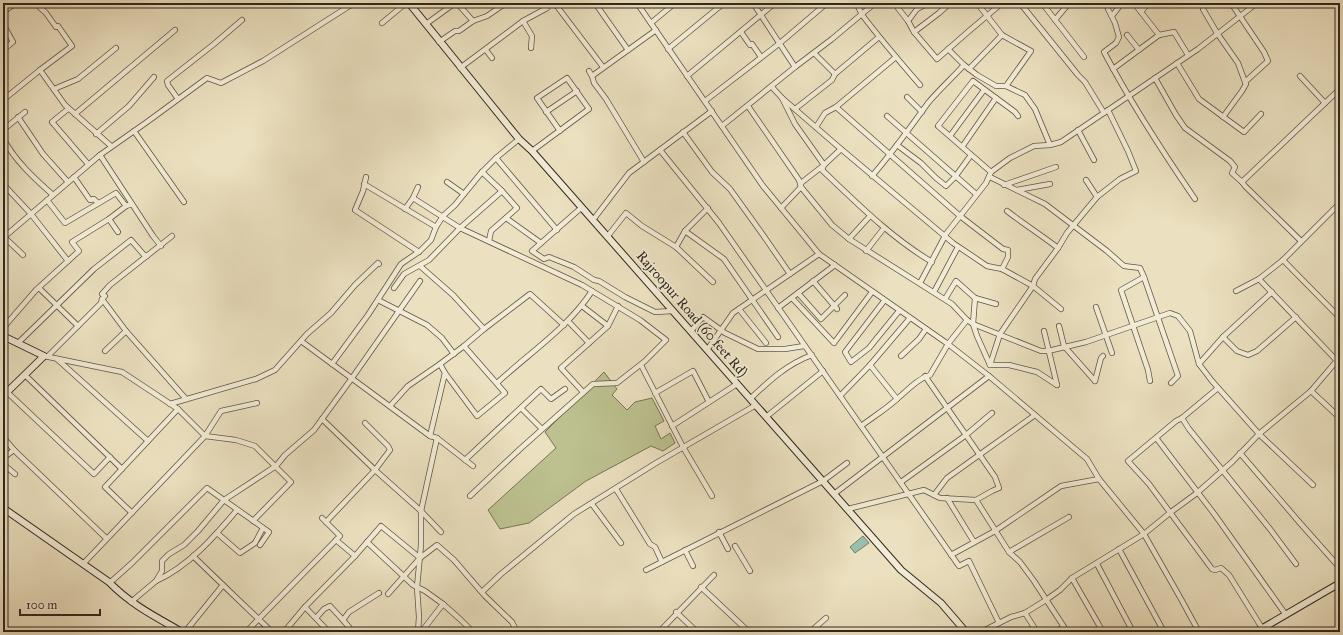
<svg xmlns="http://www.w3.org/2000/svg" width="1343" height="635" font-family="'IM FELL Great Primer',serif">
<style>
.green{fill:#bcc18f;stroke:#767456}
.water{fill:#99beac;stroke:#6f8273}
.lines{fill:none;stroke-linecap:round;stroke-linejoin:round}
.street-casing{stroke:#605546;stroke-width:6}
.secondary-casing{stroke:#31271e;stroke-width:8}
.street{stroke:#f2ebd5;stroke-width:4.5}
.secondary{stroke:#f2ebd5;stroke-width:6}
.labels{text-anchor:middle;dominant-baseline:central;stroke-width:3;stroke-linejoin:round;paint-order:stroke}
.street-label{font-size:14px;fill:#31271e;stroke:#f2ebd5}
</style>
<rect width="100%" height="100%" fill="#ebe0bf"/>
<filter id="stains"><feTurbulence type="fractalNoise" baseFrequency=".005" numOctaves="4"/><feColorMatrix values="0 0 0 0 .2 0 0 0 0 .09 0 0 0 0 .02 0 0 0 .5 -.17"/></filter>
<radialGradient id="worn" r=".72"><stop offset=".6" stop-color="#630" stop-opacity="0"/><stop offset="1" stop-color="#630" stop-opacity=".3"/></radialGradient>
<path class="green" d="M604 372 617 389 612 395 627 410 635 402 652 398 664 421 655 426 661 439 670 433 675 443 663 451 651 446 586 481 529 523 500 529 488 510 556 448 545 432Z"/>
<path class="water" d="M863 536 869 543 855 553 850 547Z"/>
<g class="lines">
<g class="street-casing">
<g id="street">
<path d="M457 3 473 21"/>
<path d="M559 3 556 5 603 67"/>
<path d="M595 3 628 50"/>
<path d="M637 3 763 186 819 254 948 344 989 376 1087 459 1099 479 1144 534 1181 599 1199 632"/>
<path d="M753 3 795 67"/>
<path d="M856 3C859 7 860 12 863 16 881 40 901 63 920 85"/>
<path d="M894 3 908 21 914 32 937 59 969 31 1002 3"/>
<path d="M1020 3 1078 75 1085 82 1104 113"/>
<path d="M1042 3 1084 57"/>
<path d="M1134 3 1159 35 1174 32 1188 55"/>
<path d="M1315 3 1317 5 1323 3"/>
<path d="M1108 9 1115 23 1119 37 1116 43 1104 52C1131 103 1162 151 1195 199"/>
<path d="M1203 9 1217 33 1238 63 1245 82"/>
<path d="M3 12 16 3"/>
<path d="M1141 12 1148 3"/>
<path d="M1112 16 1122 3"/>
<path d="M1055 20 1069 3"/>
<path d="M523 21 532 36 531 48"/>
<path d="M908 21 917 9 928 3"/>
<path d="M382 23 406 3"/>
<path d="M651 23 675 3"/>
<path d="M3 24 13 42 3 50"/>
<path d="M426 24 455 3"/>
<path d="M741 32 750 45 752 44 761 57"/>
<path d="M914 32 939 13 950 3"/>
<path d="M1002 35 1031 51 1006 86"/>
<path d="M1127 35 1139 50"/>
<path d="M439 42 455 31H459L473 21 487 16 506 3"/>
<path d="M668 49 724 3"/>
<path d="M948 49 964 65 977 75 996 86H1006L1025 95 1035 109 1050 145"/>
<path d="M486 50 492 58"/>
<path d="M814 53 835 74"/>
<path d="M1177 63 1199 99 1244 132 1261 114"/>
<path d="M460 68 523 21 547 8"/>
<path d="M969 69 1002 35 977 3"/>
<path d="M1113 69 1159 35"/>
<path d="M40 70 65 105 111 146"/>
<path d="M589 71 592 76 594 83 606 99 644 162"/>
<path d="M592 76 656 30"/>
<path d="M687 76 775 3"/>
<path d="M1300 76 1325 103 1340 89"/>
<path d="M1155 78 1176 115 1185 128 1230 161 1235 167 1232 173 1242 182"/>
<path d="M772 87 782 98 841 149 953 243 987 266 1002 269 1033 286 1061 309"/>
<path d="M54 89 78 79 116 48"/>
<path d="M907 97 922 112"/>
<path d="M782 98 795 124 824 165 822 170C857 203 890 237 932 262"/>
<path d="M996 98 1015 112 1018 116"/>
<path d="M178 99 168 85 167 81 214 44 242 20"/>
<path d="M3 100 40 70 72 46 58 26 56 27 46 13 35 3"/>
<path d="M705 101 780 43 827 3"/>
<path d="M748 106 799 180 801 187 832 225 849 239 952 304 967 320 973 324 1041 351H1048L1086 342 1170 313 1178 316 1190 331 1199 364 1212 381 1259 434 1313 485"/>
<path d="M836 107 960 216 1003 249 1008 250V257L1002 269"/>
<path d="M68 109 52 122 88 164"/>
<path d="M795 109 832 80 835 74 879 37"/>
<path d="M546 112 577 91"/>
<path d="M75 114 175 30"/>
<path d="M887 116 976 194"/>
<path d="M18 117 43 154 68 182"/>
<path d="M1223 117 1242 91 1246 84 1245 82 1268 61 1264 52 1231 3"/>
<path d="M722 126 795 67 832 39 875 3"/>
<path d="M816 127 825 113 836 107 896 57"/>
<path d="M3 130 25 112"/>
<path d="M1078 130 1094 160"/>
<path d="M134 131 184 202"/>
<path d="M683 132 712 172 730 189 763 235 790 274"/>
<path d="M96 134 129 106 154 77"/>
<path d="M950 136 984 90"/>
<path d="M3 138C15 161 34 178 53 195"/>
<path d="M519 139 496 158 557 230"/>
<path d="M897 145 921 163 936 178 946 186 955 177 971 155"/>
<path d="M962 147 996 98 973 81 938 126 991 172"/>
<path d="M660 150 719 223 959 566 969 561 999 623"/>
<path d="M532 151 589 109 567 78 537 98 560 131"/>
<path d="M100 155 153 236 161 246"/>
<path d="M482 172 496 158"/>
<path d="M872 176C892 153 910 128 928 103 939 90 952 78 964 65"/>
<path d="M74 177 90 200 94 199 98 203"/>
<path d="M366 177 363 191 355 210 419 252"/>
<path d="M990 177 1045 204 1107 251 1124 266 1140 268 1144 277"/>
<path d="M447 182 464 194"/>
<path d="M3 184 31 214 68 261"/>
<path d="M364 184 436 227"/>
<path d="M1004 185 1056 167"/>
<path d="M1017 190 1050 184"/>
<path d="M1097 197 1120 179 1136 171 1128 151 1108 110"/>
<path d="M413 198 460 228 582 285 640 320 666 340 645 361 617 383 593 384 520 449 470 496"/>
<path d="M47 200 65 223 116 193 126 206"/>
<path d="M581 208 532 251 544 259 549 257 574 267 594 280 599 281 625 297 655 312 673 311"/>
<path d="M781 208 801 187V183L824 165 841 149"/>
<path d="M405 209 413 198 418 187"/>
<path d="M1007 211C1024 224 1041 235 1058 248"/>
<path d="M506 218 541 243"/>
<path d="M109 219 118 232"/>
<path d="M593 220 629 173 712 111"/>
<path d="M685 231 724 259 778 337"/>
<path d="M4 237 23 255"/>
<path d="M607 237 626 213 642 226 676 247 685 231 708 208"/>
<path d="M3 238 100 155 147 122 207 78 221 83 263 61 354 3"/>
<path d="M849 239 870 216"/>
<path d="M1301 241 1245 186 1242 182 1325 103"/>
<path d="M676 247 713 282"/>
<path d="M866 251 884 228"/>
<path d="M1283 260 1340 318"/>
<path d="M420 266 453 295 484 329 530 294 564 325"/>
<path d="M1259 279 1340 364"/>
<path d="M813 281 837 309"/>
<path d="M920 283 946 234 986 183 991 172 1010 158 1034 146 1050 145 1061 142 1198 49 1257 3"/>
<path d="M39 288 78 326"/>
<path d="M394 288 404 274 429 260 460 228 502 191"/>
<path d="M1236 291 1259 279 1283 260 1340 203"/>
<path d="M934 292 958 247"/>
<path d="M798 293 821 319 845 295"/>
<path d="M792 298 834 343 872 292"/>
<path d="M975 298 973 324 977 336 990 365H1009L1037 372 1057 385"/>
<path d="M102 299 105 296 102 294 110 285 172 236"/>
<path d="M945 299 956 281 975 298 996 304"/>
<path d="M378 300 427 325 442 338 454 354"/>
<path d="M884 301 845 352 851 362 869 348 899 311"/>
<path d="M582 306 608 326"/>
<path d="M1096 307 1112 353"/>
<path d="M778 308 835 265"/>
<path d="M739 309 766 343"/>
<path d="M568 321 589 343"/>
<path d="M1059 326 1064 346 1095 381"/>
<path d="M3 328 36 290 79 251 72 242 109 219 126 206 132 204"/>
<path d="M691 331 703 317 725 333 758 349H785L804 346"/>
<path d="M1044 331 1057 385"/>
<path d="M1223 337 1237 351 1248 355 1257 351 1296 317"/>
<path d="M301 341 430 436 437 438 473 466"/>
<path d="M18 343 94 269 131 240 144 255 147 256"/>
<path d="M464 346 484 329"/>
<path d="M707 350 733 313 819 254"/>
<path d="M105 351 126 331"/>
<path d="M44 356 122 372 178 409 205 436 83 564"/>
<path d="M48 356 101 303 102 299 126 331 186 399"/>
<path d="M901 356 919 339 926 329"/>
<path d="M57 359 148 441"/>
<path d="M332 364 368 315 401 264 420 251 431 240 436 227 443 216 455 205 482 172 502 191 517 208 491 231 489 241"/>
<path d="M1199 364 1223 337 1272 292"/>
<path d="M641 365 683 447 712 496"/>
<path d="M870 365 910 318"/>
<path d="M990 365 1000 334 1033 286 1035 279 1058 248 1067 233 1097 197 1086 180"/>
<path d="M25 375 122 469"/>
<path d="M925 376 995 477 999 488 992 491 976 500"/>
<path d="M1095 381 1101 358 1103 356"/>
<path d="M1150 381 1148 370 1121 290 1144 277 1178 376 1171 383"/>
<path d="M497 383C529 353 568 328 592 291"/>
<path d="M1218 388 1182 418 1176 421 1128 461 1149 484 1212 569 1215 570 1221 568 1229 575 1262 628"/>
<path d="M1311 391 1340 418"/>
<path d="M7 392 94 474 110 457"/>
<path d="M583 392 561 368 608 326 618 306"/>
<path d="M655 393 693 371 709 402"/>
<path d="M840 396 870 365 897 399"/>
<path d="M750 399C769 381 787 364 812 355"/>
<path d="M170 404 256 379 275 370 307 334 331 313 355 285 378 263 379 264"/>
<path d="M390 406 408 386 440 364 445 373"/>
<path d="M521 408 542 429"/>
<path d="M766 417 823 371"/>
<path d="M1182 418 1189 429 1270 529 1296 564"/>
<path d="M322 419 375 470 421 511 441 532"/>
<path d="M672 426 737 384"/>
<path d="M861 426C873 417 886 409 897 399 908 390 917 379 930 375L948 344 967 320"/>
<path d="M430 436 445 373 477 416 505 393 464 346 440 364"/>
<path d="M3 437 14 450 106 538"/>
<path d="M1157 439 1215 515 1286 615"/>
<path d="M1240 453 1300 523 1340 568"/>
<path d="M3 458 14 450"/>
<path d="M465 460 541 389 551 399 565 389"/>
<path d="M3 464 15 474"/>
<path d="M901 482 966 435 992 413"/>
<path d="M616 489 650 544 655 547 662 562"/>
<path d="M834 494 989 376"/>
<path d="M934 495 947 478 1035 415"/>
<path d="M947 498 974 542"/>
<path d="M592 504 621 543"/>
<path d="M848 509 924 490 940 498 976 500 1009 552 1020 562 1034 581 1064 627"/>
<path d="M132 513 105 487 178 409"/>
<path d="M253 521 291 482 255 446 236 440 205 436 221 411 257 403"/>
<path d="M326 522 375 470 390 450 388 446 365 423"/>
<path d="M719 532 728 549"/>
<path d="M217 533 240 553 255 543 263 528"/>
<path d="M336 540 355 556 381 526 420 558"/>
<path d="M367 542 413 585 425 591 443 604 461 620 473 632"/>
<path d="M735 546 750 571"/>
<path d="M1119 549 1164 632"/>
<path d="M685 550 693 566"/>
<path d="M1009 552 1069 517"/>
<path d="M951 555 995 531 1061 486 1099 479"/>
<path d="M193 556 223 585"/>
<path d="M1097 564 1133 632"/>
<path d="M646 570 823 481 847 463"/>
<path d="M1072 578 1103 632"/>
<path d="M156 581C189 566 214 537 237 510"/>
<path d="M109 582 113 580 132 563 207 488 269 532 260 545"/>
<path d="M701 587 749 632"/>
<path d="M482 592 501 574 574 514 656 463 756 405"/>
<path d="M388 594 420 558 437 545 454 560 485 596 512 622 517 632"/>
<path d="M131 602 156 581 162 571V561L169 554 184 545 198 531 224 500 276 466 285 455 314 430 352 378 420 281"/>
<path d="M305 607 355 556"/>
<path d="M676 612 697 632"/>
<path d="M1025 613 1037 632"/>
<path d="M316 618 324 609 330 606 343 620 353 632"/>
<path d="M343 620 349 612 379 593"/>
<path d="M185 632 223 585 272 632"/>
<path d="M246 632 340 536 322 518"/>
<path d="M284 632 305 607 329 632"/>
<path d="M418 632 419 617 417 587 421 545V511L437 438"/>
<path d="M423 632 422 631 443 604"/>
<path d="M659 632 714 575"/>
<path d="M810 632 826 618"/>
<path d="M981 632 1011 617 1025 613 1046 600 1060 590 1072 578 1144 534 1171 512 1197 493 1232 462 1259 434 1311 391 1340 357"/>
<path d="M1055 632 1064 627 1067 632"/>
</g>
</g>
<g class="secondary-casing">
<g id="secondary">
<path d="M409 3 519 139 532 151 901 570 941 603 966 632"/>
<path d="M3 336 44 356 3 396"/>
<path d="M3 508 109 582C130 604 156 617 182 632"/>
<path d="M1256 632 1340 583"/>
</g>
</g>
<use href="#street" class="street"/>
<use href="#secondary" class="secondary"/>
</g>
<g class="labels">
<g class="street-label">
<text transform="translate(692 314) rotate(49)">Rajroopur Road (60 feet Rd)</text>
</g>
</g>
<rect width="1343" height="635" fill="none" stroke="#ebe0bf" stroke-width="16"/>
<rect x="4" y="4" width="1335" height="627" fill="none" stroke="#31271e" stroke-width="2"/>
<rect x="8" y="8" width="1327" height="619" fill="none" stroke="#31271e"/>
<path d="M20 609v6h80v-6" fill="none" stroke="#31271e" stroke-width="2"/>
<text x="26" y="609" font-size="12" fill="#31271e" stroke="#f2ebd5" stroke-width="3" paint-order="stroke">100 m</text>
<rect width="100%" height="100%" filter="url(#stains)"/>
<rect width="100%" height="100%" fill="url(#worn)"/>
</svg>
